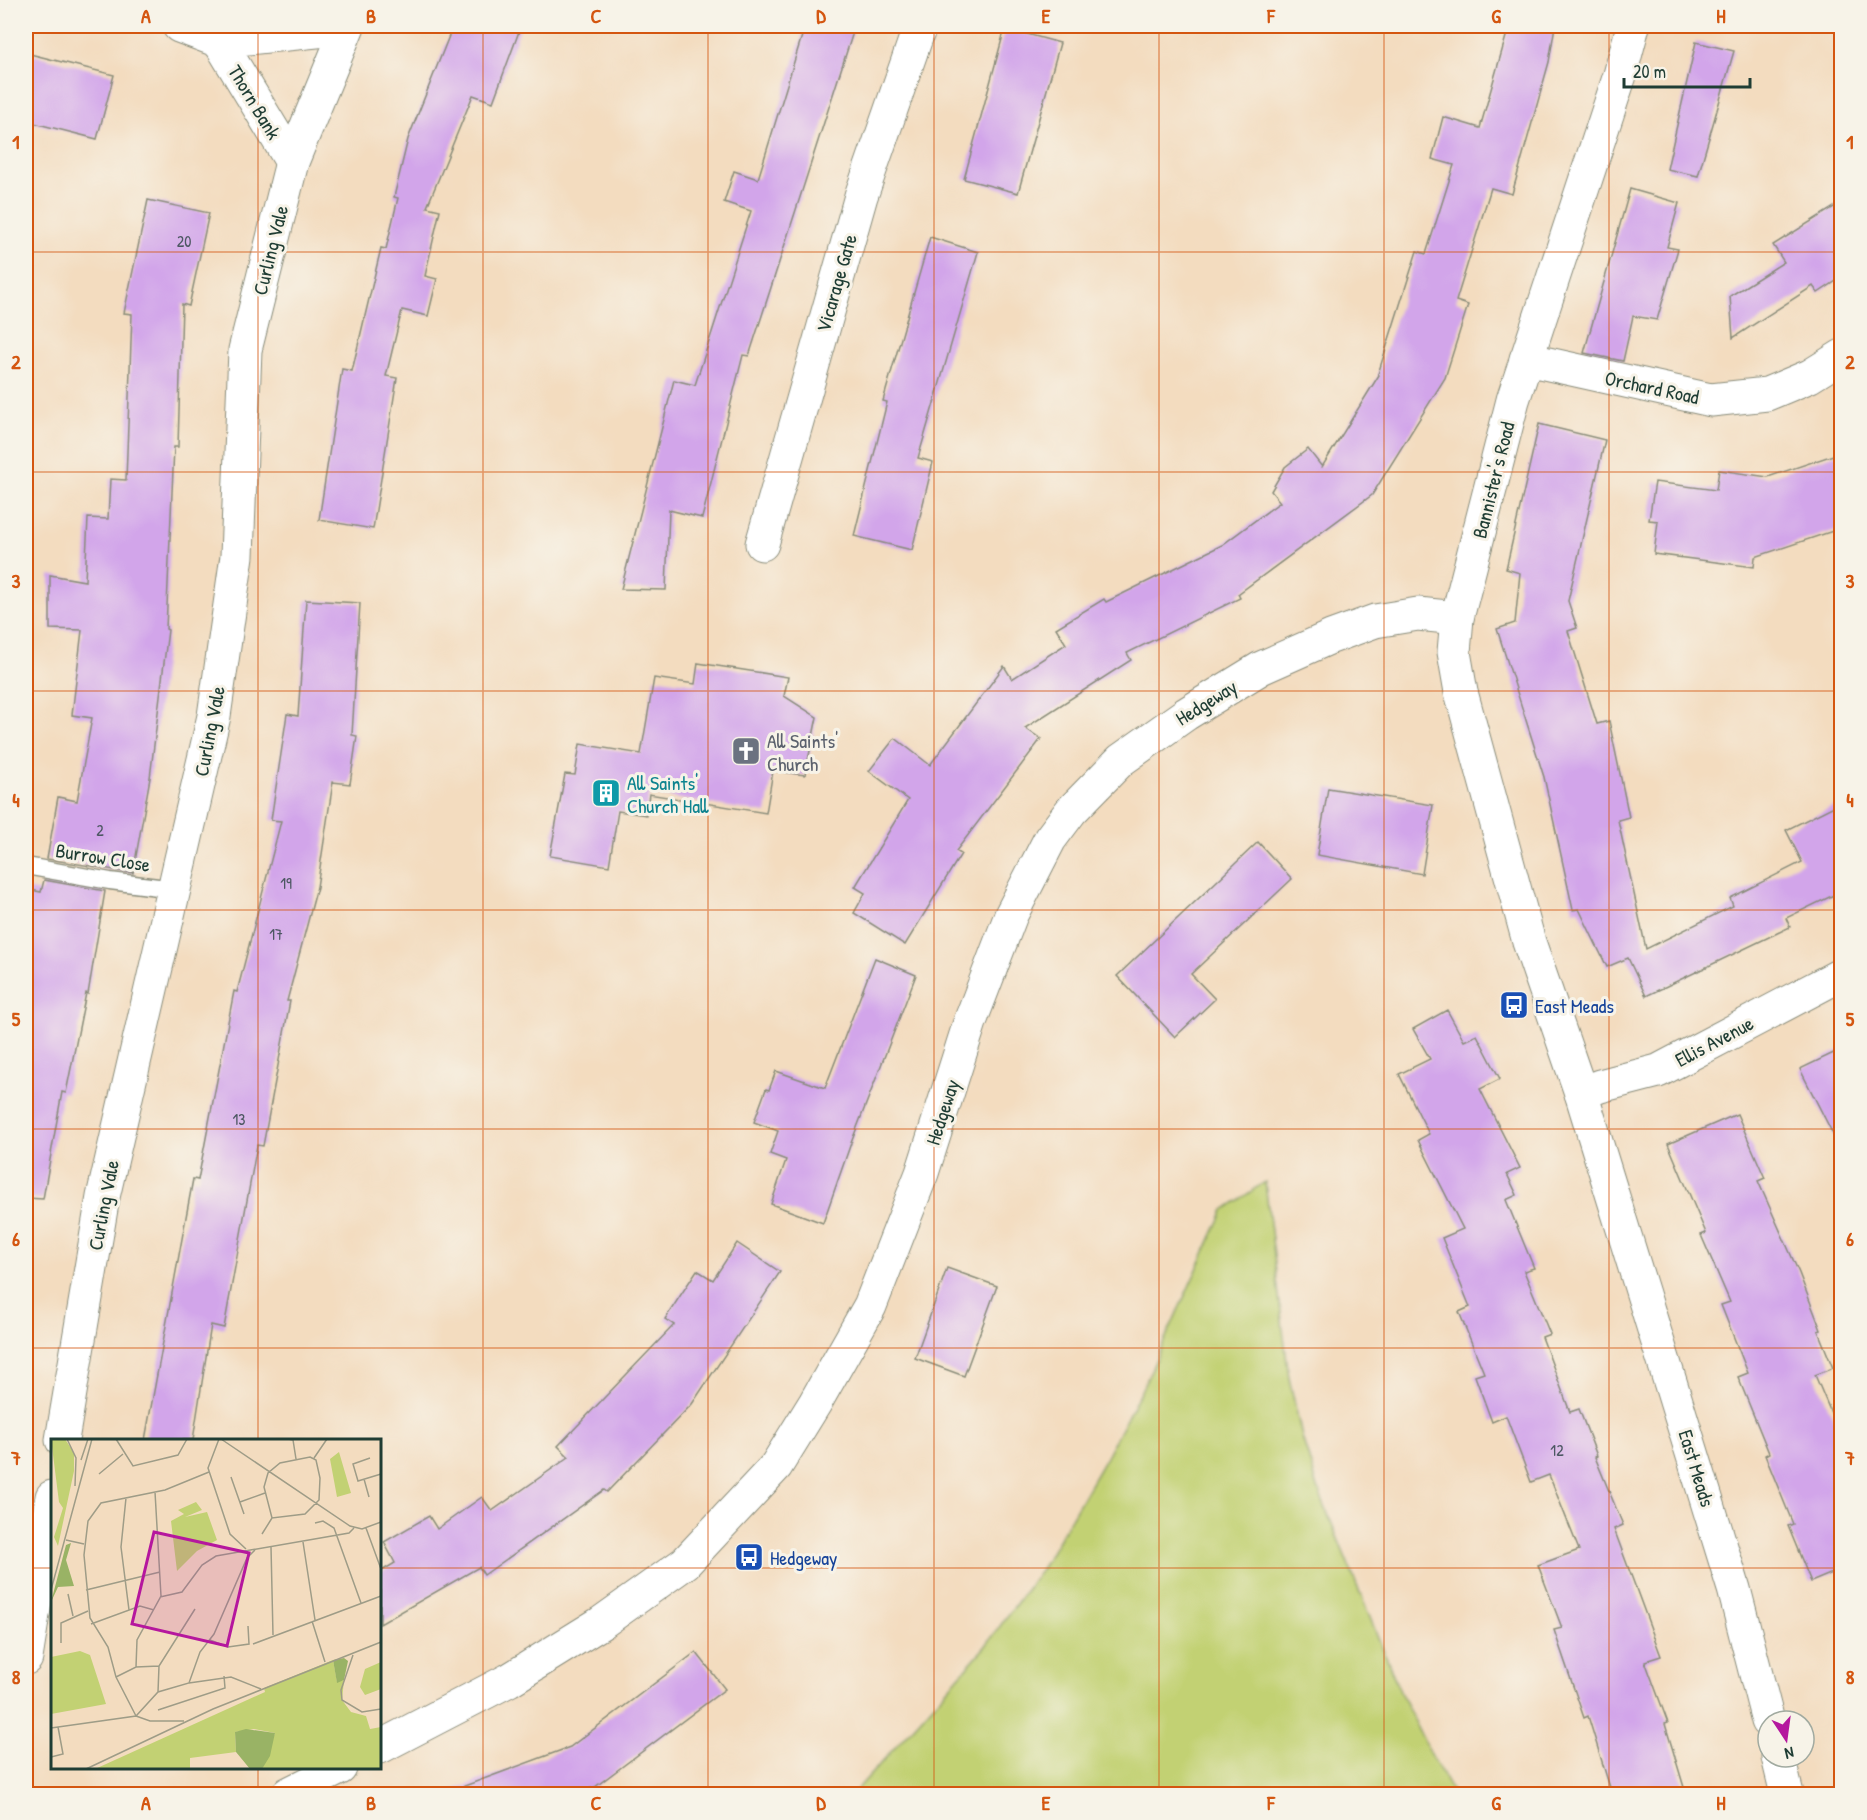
<svg xmlns="http://www.w3.org/2000/svg" width="1867" height="1820" font-family="'Patrick Hand',sans-serif">
<style>
.green{fill:#c2d173;stroke:#708754;stroke-width:1.5}
.building{fill:#d2a5ea}
.lines{fill:none;stroke-linecap:round;stroke-linejoin:round}
.service-casing{stroke:#898c7a;stroke-width:19}
.minor-casing{stroke:#898c7a;stroke-width:35}
.service{stroke:#fff;stroke-width:16}
.minor{stroke:#fff;stroke-width:33}
.grid{fill:none;stroke:#d45610;stroke-width:1.5;stroke-opacity:0.55}
.labels{text-anchor:middle;dominant-baseline:central;stroke-width:6;stroke-linejoin:round;paint-order:stroke}
.number-label{font-size:16px;fill:#4c5762}
.street-label{font-size:20px;fill:#1f3d34;stroke:#f7f3e8}
.worship-label{font-size:20px;fill:#5b616d;stroke:#f7f3e8;text-anchor:start}
.culture-label{font-size:20px;fill:#0d838f;stroke:#f7f3e8;text-anchor:start}
.transit-label{font-size:20px;fill:#164399;stroke:#f7f3e8;text-anchor:start}
.inset-road{fill:none;stroke:#9e9c87;stroke-width:1.5}
.view{fill:#b5179e;fill-opacity:0.15;stroke:#b5179e;stroke-width:3}
.inset-edge{fill:none;stroke:#1f3d34;stroke-width:3}
.neatline{fill:none;stroke:#d45610;stroke-width:2}
.grid-label{font-size:20px;text-anchor:middle;font-weight:bold;fill:#d45610}
</style>
<rect width="100%" height="100%" fill="#f7f3e8"/>
<filter id="ink" filterUnits="userSpaceOnUse"><feTurbulence type="fractalNoise" baseFrequency=".0167" numOctaves="2"/><feDisplacementMap in="SourceGraphic" scale="12" xChannelSelector="R" yChannelSelector="G"/><feConvolveMatrix kernelMatrix="1 2 1 2 8 2 1 2 1" color-interpolation-filters="sRGB"/></filter>
<filter id="wash" filterUnits="userSpaceOnUse"><feTurbulence type="fractalNoise" baseFrequency=".008" numOctaves="4" result="noise"/><feDisplacementMap in="SourceGraphic" scale="24" xChannelSelector="R" yChannelSelector="G"/><feGaussianBlur stdDeviation="1.35" result="paint"/><feColorMatrix in="noise" values="0 0 0 0 0 0 0 0 0 0 0 0 0 0 0 0 0 1.4 0 .05"/><feComposite in="paint" operator="in"/></filter>
<g filter="url(#wash)">
<rect width="100%" height="100%" fill="#f3dcbf"/>
<path class="green" d="M1265 1182 1289 1378 1302 1437 1321 1497 1401 1694 1426 1745 1453 1794H853L985 1647 1042 1568 1105 1459 1145 1383 1224 1210Z"/>
<g id="blocks">
<g class="building">
<path d="M453 26H521L493 102 473 95 427 207 440 210 425 276 437 279 428 316 402 310 386 376 397 378 373 529 319 520 342 369 352 371 381 248 386 249 398 198 394 197 408 139Z"/>
<path d="M805 26H855L749 356 743 355 702 518 669 510 666 590 621 589 674 380 695 385 751 211 724 202 734 171 758 179Z"/>
<path d="M1509 26H1555L1549 62 1512 194 1491 188 1456 301 1468 305 1445 378 1372 495 1238 594 1240 598 1127 653 1131 660 1025 728 1041 739 956 851 961 854 905 945 854 913 865 893 855 887 908 800 869 771 895 738 930 765 1004 666 1012 679 1066 644 1056 628 1104 599 1106 602 1222 545 1280 502 1271 491 1285 467 1308 449 1322 467 1379 375 1378 374 1417 251 1426 254 1454 165 1432 159 1443 117 1480 128Z"/>
<path d="M1005 28 1060 43 1018 193 964 179Z"/>
<path d="M1696 42 1734 51 1698 176 1667 169Z"/>
<path d="M26 53 114 75 97 139 26 121Z"/>
<path d="M1630 189 1679 203 1667 247 1678 249 1657 320 1633 316 1623 361 1584 353Z"/>
<path d="M148 200 209 213 189 306 182 304 178 447H174L166 629 168 630 150 778 133 873 47 859 58 797 77 801 92 718 72 715 82 630 50 629V575L85 581 88 518 108 519 110 479 126 480 132 314 124 313Z"/>
<path d="M1842 202V277L1818 293 1813 286 1733 338 1730 296 1784 262 1773 245Z"/>
<path d="M930 237 978 252 918 458 933 462 912 550 854 536 887 402 883 401Z"/>
<path d="M1539 424 1605 440 1568 601 1577 628 1568 631 1597 724 1609 721 1629 817 1618 820 1646 949 1733 906 1730 898 1802 862 1786 830 1842 802V891L1786 918 1790 927 1646 996 1628 958 1607 967 1579 909 1573 910 1544 777 1497 629 1515 623 1520 573 1506 569Z"/>
<path d="M1842 452V528L1755 557 1754 567 1654 554 1658 521 1649 520 1655 482 1716 490 1719 470 1768 477Z"/>
<path d="M306 600 360 603 352 735 357 736 350 784 333 782 317 887 287 1001H290L263 1146 257 1145 224 1328 211 1325 193 1440H145L193 1179 198 1180 234 991 237 992 281 821 271 820 287 714 298 716Z"/>
<path d="M698 663 788 677 784 696 817 717 805 775 773 771 766 813 649 794 646 815 618 811 609 866 550 856 565 774 575 775 580 744 641 754 654 678 695 684Z"/>
<path d="M1328 788 1433 805 1422 874 1317 855Z"/>
<path d="M1258 842 1292 879 1191 974 1215 999 1175 1037 1117 976Z"/>
<path d="M44 880 105 891 88 994 86 993 66 1093 62 1092 43 1199 26 1198V889L41 892Z"/>
<path d="M875 958 916 975 851 1143 823 1223 771 1204 786 1160 770 1154 778 1131 754 1122 766 1089 769 1090 776 1071 825 1088Z"/>
<path d="M1447 1010 1464 1041 1477 1035 1500 1079 1480 1089 1520 1168 1507 1174 1517 1195 1506 1200 1534 1268 1524 1271 1550 1334 1542 1337 1570 1412 1579 1409 1597 1456 1595 1457 1623 1525 1614 1529 1661 1656 1645 1661 1668 1723 1665 1724 1686 1794H1612L1588 1716 1584 1718 1554 1630 1562 1628 1538 1565 1579 1550 1549 1475 1531 1482 1506 1416 1492 1422 1475 1376 1484 1373 1459 1312 1470 1307 1442 1238 1463 1229 1418 1140 1429 1134 1399 1074 1430 1059 1413 1029Z"/>
<path d="M1842 1049V1152L1800 1069Z"/>
<path d="M1737 1114 1765 1178 1758 1181 1799 1273 1821 1330 1818 1331 1833 1368 1815 1375 1842 1439V1569L1811 1582 1788 1526 1793 1524 1765 1455 1769 1453 1738 1377 1748 1373 1721 1305 1730 1302 1701 1235 1706 1233 1668 1144Z"/>
<path d="M737 1243 780 1272 692 1404 607 1492 604 1490 484 1575 479 1567 380 1624V1572L395 1563 384 1542 429 1516 437 1529 482 1497 492 1511 569 1457 558 1446 674 1325 665 1319 697 1270 713 1280Z"/>
<path d="M947 1268 997 1286 964 1376 915 1358Z"/>
<path d="M696 1652 725 1689 595 1787 574 1794H452L451 1791 570 1747Z"/>
</g>
</g>
</g>
<g filter="url(#ink)">
<use href="#blocks" fill-opacity="0" stroke="#898c7a" stroke-width="1.5"/>
<g class="lines">
<g class="service-casing">
<path id="service" d="M26 866 110 881 174 889"/>
</g>
<g class="minor-casing">
<g id="minor">
<path d="M179 26 219 41 346 28"/>
<path d="M1633 26 1620 75 1513 400 1457 618 1454 652 1461 692 1529 942 1581 1093 1734 1589 1768 1721"/>
<path d="M219 41 292 162"/>
<path d="M1526 359 1711 400 1767 394 1810 376 1842 356"/>
<path d="M762 544 861 196 920 26"/>
<path d="M1581 1093 1600 1086 1658 1071 1842 974"/>
<path d="M62 1440 103 1197 214 716 237 556 245 350 292 162 348 26"/>
<path d="M26 1658 52 1497"/>
<path d="M380 1747 509 1680 601 1623 685 1563 776 1466 815 1403 870 1306 922 1173 970 1022 1011 915 1050 839 1071 811 1121 760 1186 714 1261 668 1331 637 1375 621 1418 614 1457 618"/>
<path d="M1778 1757 1787 1794"/>
<path d="M288 1794 340 1768"/>
</g>
</g>
<use href="#service" class="service"/>
<use href="#minor" class="minor"/>
</g>
</g>
<path class="grid" d="M258 26V1440M483 26V1794M708 26V1794M934 26V1794M1159 26V1794M1384 26V1794M1609 26V1794M26 252H1842M26 472H1842M26 691H1842M26 910H1842M26 1129H1842M26 1348H1842M26 1568H52M380 1568H1842M258 1768V1794"/>
<defs>
<g id="church-square" transform="scale(1.5)"><rect x="-9" y="-9" width="18" height="18" rx="4" fill="#6b7280" stroke="#f7f3e8"/><path d="M-1.2-6h2.4v3.5h3.3v2.4h-3.3V6h-2.4V-.1h-3.3v-2.4h3.3Z" fill="#fff"/></g>
<g id="building-square" transform="scale(1.5)"><rect x="-9" y="-9" width="18" height="18" rx="4" fill="#0f9aa8" stroke="#f7f3e8"/><path d="M-4-6H4V6H1V3H-1V6H-4ZM-2.5-4.3h1.7v1.8h-1.7ZM.8-4.3h1.7v1.8H.8ZM-2.5-1h1.7V.8h-1.7ZM.8-1h1.7V.8H.8Z" fill="#fff"/></g>
<g id="bus-square" transform="scale(1.5)"><rect x="-9" y="-9" width="18" height="18" rx="4" fill="#1a4fb4" stroke="#f7f3e8"/><path d="M-5-6H5V4H4V6H2V4H-2V6H-4V4H-5ZM-3.5-4V0h7V-4ZM-3.5 1.2v1.5H-2V1.2ZM2 1.2v1.5H3.5V1.2Z" fill="#fff"/></g>
</defs>
<g fill-rule="evenodd">
<use href="#church-square" x="746" y="751"/>
<use href="#building-square" x="606" y="793"/>
<use href="#bus-square" x="1514" y="1005"/>
<use href="#bus-square" x="749" y="1557"/>
</g>
<g class="labels">
<g class="number-label">
<text x="184" y="241">20</text>
<text x="100" y="830">2</text>
<text x="286" y="883">19</text>
<text x="276" y="934">17</text>
<text x="239" y="1119">13</text>
<text x="1557" y="1450">12</text>
</g>
<g class="street-label">
<text transform="translate(255 102) rotate(59)">Thorn Bank</text>
<text transform="translate(270 250) rotate(-76)">Curling Vale</text>
<text transform="translate(836 283) rotate(-74)">Vicarage Gate</text>
<text transform="translate(1652 387) rotate(12)">Orchard Road</text>
<text transform="translate(1493 480) rotate(-76)">Bannister's Road</text>
<text transform="translate(1206 702) rotate(-32)">Hedgeway</text>
<text transform="translate(209 731) rotate(-79)">Curling Vale</text>
<text transform="translate(103 857) rotate(9)">Burrow Close</text>
<text transform="translate(1714 1041) rotate(-28)">Ellis Avenue</text>
<text transform="translate(942 1112) rotate(-72)">Hedgeway</text>
<text transform="translate(103 1205) rotate(-79)">Curling Vale</text>
<text transform="translate(1697 1468) rotate(73)">East Meads</text>
</g>
<g class="worship-label">
<text x="767" y="740">All Saints'<tspan x="767" dy="23">Church</tspan></text>
</g>
<g class="culture-label">
<text x="627" y="782">All Saints'<tspan x="627" dy="23">Church Hall</tspan></text>
</g>
<g class="transit-label">
<text x="1535" y="1005">East Meads</text>
<text x="770" y="1557">Hedgeway</text>
</g>
</g>
<g transform="translate(51 1439)">
<rect width="330" height="330" fill="#f3dcbf"/>
<path d="M0 0H14L23 14V32L7 107 3 98 12 69 8 63ZM288 13 300 54 286 58 279 20ZM145 63 151 71 134 78 156 73 166 101 146 112 126 132 120 82 133 75 127 71ZM29 212 39 216 55 265 0 275V218ZM282 221 286 243 293 241 291 261 300 273 315 277 319 290 330 288V330H211L224 294 203 290 184 293 185 313 139 319V330H44L214 253 213 249ZM330 223V250L314 256 309 248 314 230Z" fill="#c2d173"/>
<path d="M20 104 15 121 23 147 7 148 0 163 15 106ZM293 219 297 222 293 241 286 244 282 221ZM195 290 224 294 219 317 211 330H199L185 313 184 293Z" fill="#99b365"/>
<path class="inset-road" d="M16 0 25 19 24 47M65 0 82 27 127 16 136 0M168 0 157 29 179 95 195 110M170 0 299 87 311 90 330 83M237 0 242 1 245 20M259 18 265 21 269 39 268 61 254 75 221 79 213 48 217 34 229 24ZM263 19 276 0M319 19 302 25 307 42 330 35M30 21 37 0M48 35 72 15M180 38 193 75M313 40 318 58M75 59 70 108 78 171M189 63 214 54M264 84 272 82 283 89 310 164M315 89 330 130M211 95 221 79M15 101 33 105M252 103 264 181M220 108 222 196M0 151 41 0M35 151 109 133M17 155 22 177M109 158 131 153 151 126 165 117 298 94 303 89M261 182 274 223M40 185 89 167 103 171M159 201 177 208 198 205 197 187M10 204V184L37 172M202 205 330 157M302 216 290 251 291 261 311 273 330 270M85 228 86 201 110 157 104 53M65 238 85 228 108 227M138 244 180 238 210 250M107 253 108 227 144 170M107 271 174 249 173 237M85 277 65 238 57 208 39 179 33 116 37 82 50 64 114 51 158 33M85 277 99 282H133M0 289 85 277 107 253 138 244 149 213 163 195 196 119 204 111M0 318 12 315 7 288M35 330 162 270 330 203"/>
<path class="view" d="M103 93 198 114 176 207 81 185Z"/>
<rect width="330" height="330" class="inset-edge"/>
</g>
<rect width="1867" height="1820" fill="none" stroke="#f7f3e8" stroke-width="66"/>
<g transform="translate(1786 1739) rotate(167)"><circle r="28" fill="#f7f3e8" stroke="#a1aaa0" stroke-width="1.5"/>
<path d="M0-4.5L10 22L0 15L-10 22Z" fill="#b5179e"/>
<text y="-9" font-size="16" font-weight="bold" text-anchor="middle" fill="#1f3d34">N</text>
</g>
<path d="M1624 78v9h126v-9" fill="none" stroke="#1f3d34" stroke-width="3"/>
<text x="1633" y="78" font-size="18" fill="#1f3d34" stroke="#f7f3e8" stroke-width="4.5" paint-order="stroke">20 m</text>
<rect x="33" y="33" width="1801" height="1754" class="neatline"/>
<g class="grid-label">
<text x="146" y="23">A</text>
<text x="371" y="23">B</text>
<text x="596" y="23">C</text>
<text x="821" y="23">D</text>
<text x="1046" y="23">E</text>
<text x="1271" y="23">F</text>
<text x="1496" y="23">G</text>
<text x="1721" y="23">H</text>
<text x="16" y="149">1</text>
<text x="1850" y="149">1</text>
<text x="16" y="369">2</text>
<text x="1850" y="369">2</text>
<text x="16" y="588">3</text>
<text x="1850" y="588">3</text>
<text x="16" y="807">4</text>
<text x="1850" y="807">4</text>
<text x="16" y="1026">5</text>
<text x="1850" y="1026">5</text>
<text x="16" y="1246">6</text>
<text x="1850" y="1246">6</text>
<text x="16" y="1465">7</text>
<text x="1850" y="1465">7</text>
<text x="16" y="1684">8</text>
<text x="1850" y="1684">8</text>
<text x="146" y="1810">A</text>
<text x="371" y="1810">B</text>
<text x="596" y="1810">C</text>
<text x="821" y="1810">D</text>
<text x="1046" y="1810">E</text>
<text x="1271" y="1810">F</text>
<text x="1496" y="1810">G</text>
<text x="1721" y="1810">H</text>
</g>
</svg>
